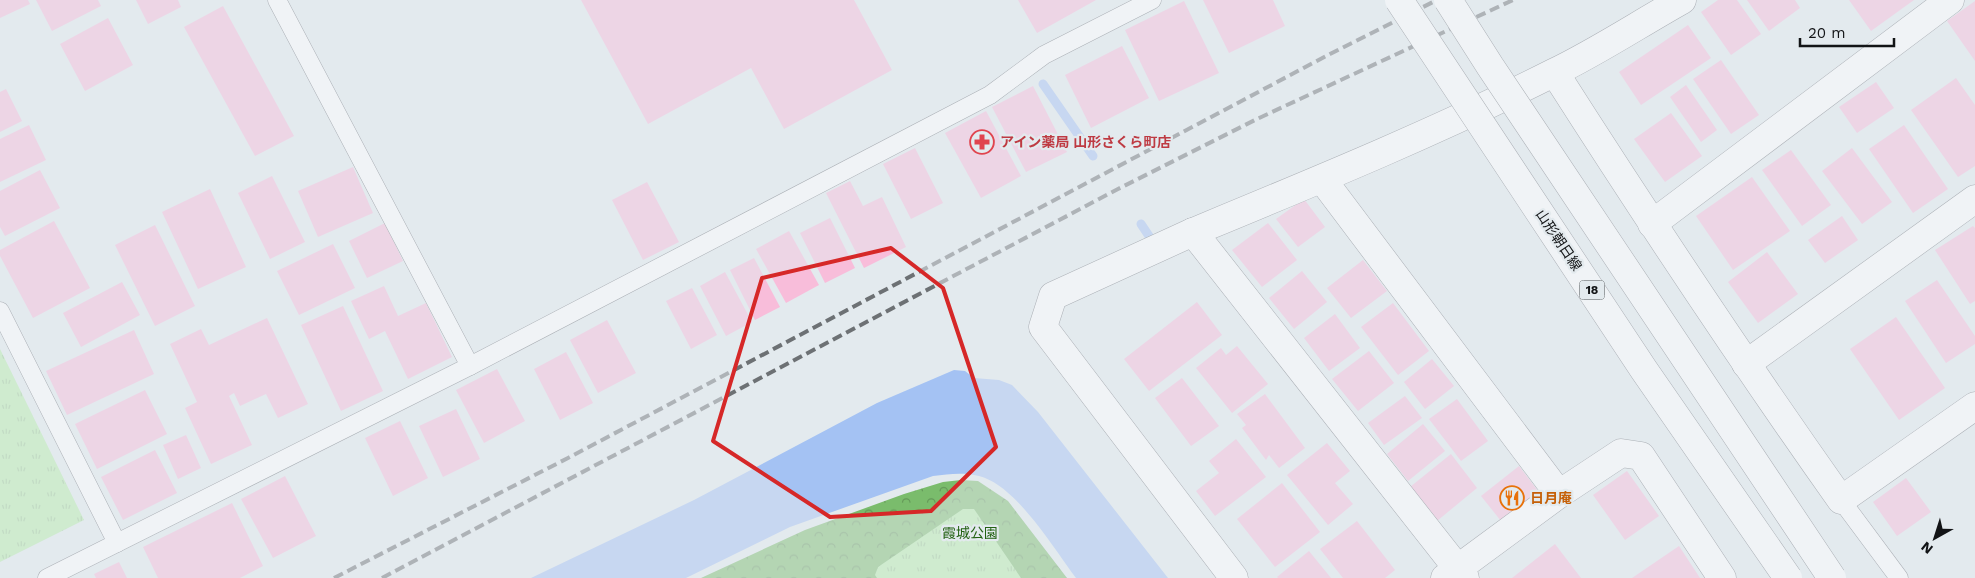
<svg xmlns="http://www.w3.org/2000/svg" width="1975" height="578" font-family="'Work Sans','Noto Sans JP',sans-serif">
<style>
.grass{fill:url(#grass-tufts)}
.forest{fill:url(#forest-crowns)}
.water{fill:#a4c2f3}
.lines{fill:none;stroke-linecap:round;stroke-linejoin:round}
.stream{stroke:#a4c2f3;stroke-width:9}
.building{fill:#f8bdda}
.lane-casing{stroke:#686d72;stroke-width:19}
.street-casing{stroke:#686d72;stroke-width:29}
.lane{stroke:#fff;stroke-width:18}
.street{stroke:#fff;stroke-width:28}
.rail{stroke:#6d7174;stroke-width:4;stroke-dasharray:10 5;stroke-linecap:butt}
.primary-bridge-casing{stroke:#686d72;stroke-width:29;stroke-linecap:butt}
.primary-bridge{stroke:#fff;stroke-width:28}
.marked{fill:none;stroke:#d62828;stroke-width:4;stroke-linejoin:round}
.labels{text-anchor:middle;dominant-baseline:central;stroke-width:4.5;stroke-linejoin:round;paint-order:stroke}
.shield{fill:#e3eaee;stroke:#515457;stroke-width:1}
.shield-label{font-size:12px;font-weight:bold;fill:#121416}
.health-label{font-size:14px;font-weight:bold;fill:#be3a42;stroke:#e3eaee;text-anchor:start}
.street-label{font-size:14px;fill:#121416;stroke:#e3eaee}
.food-label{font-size:14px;font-weight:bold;fill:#c56008;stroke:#e3eaee;text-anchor:start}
.park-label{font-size:14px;fill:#236213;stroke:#e3eaee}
</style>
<defs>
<pattern id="grass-tufts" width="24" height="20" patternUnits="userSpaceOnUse" patternTransform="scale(1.25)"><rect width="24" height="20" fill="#b5eda9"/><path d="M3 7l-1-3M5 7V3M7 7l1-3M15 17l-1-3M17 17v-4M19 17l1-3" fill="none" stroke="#9bca91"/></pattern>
<pattern id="forest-crowns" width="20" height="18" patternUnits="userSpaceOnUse" patternTransform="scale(1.25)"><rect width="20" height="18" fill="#7abc6c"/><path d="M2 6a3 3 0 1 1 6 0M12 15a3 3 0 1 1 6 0" fill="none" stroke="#639858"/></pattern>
</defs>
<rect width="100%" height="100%" fill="#e3eaee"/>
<g class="grass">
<path d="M0 349 84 520 0 562Z"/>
<path d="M983 487 1064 578H742Z"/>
</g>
<path class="forest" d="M961 480 978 481 1008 501 1067 578H1021L974 509H963L878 567 875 575 877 578H701L805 530 904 494 943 482Z"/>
<path class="water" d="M954 370 965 371 974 378 999 380 1012 385 1038 412 1168 578H1076C1054 549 1016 485 979 476 963 472 949 474 933 476L790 527 686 578H531L694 500 877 403Z"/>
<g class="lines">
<g class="stream">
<path d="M1043 84 1093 156"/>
<path d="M1141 224 1149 236"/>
</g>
</g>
<g class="building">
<path d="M0 0H28L30 4 0 18Z"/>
<path d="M36 0H98L101 6 52 31Z"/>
<path d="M136 0H178L181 7 148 24Z"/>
<path d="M581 0H854L892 70 784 129 751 68 648 124Z"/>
<path d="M1018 0H1096L1037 33Z"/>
<path d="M1203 0H1273L1285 26 1229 53Z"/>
<path d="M1718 0H1737L1761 34 1731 55 1701 12Z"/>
<path d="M1747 0H1795L1800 8 1769 31Z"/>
<path d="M1849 0H1914L1871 31Z"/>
<path d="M1184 1 1219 73 1159 101 1125 30Z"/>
<path d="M1975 1V61L1947 21Z"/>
<path d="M223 6 294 136 255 156 184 27Z"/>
<path d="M108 18 133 65 85 91 60 44Z"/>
<path d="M1688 25 1711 58 1641 105 1619 72Z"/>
<path d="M1122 46 1149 98 1091 128 1065 75Z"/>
<path d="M1721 60 1759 115 1731 134 1693 79Z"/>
<path d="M1956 78 1975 105V166L1958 177 1911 110Z"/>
<path d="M1876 82 1894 108 1857 133 1839 107Z"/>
<path d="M1686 85 1717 130 1701 142 1670 97Z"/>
<path d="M1033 86 1067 152 1026 172 992 107Z"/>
<path d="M6 89 22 121 0 132V92Z"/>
<path d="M986 111 1021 176 981 198 945 133Z"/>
<path d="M1671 113 1702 156 1665 182 1634 139Z"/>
<path d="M29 125 46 160 0 182V139Z"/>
<path d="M1904 125 1948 189 1913 213 1869 149Z"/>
<path d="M915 148 943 203 911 219 883 164Z"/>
<path d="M1852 148 1892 202 1862 224 1822 171Z"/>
<path d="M1791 150 1831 205 1802 226 1762 170Z"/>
<path d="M353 167 373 213 318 237 298 191Z"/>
<path d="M40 170 60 208 5 236 0 227V191Z"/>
<path d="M272 176 305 242 270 259 238 193Z"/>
<path d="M1752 177 1790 231 1733 270 1696 216Z"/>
<path d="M850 181 863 206 882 197 906 247 864 268 826 193Z"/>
<path d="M647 182 679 242 643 260 612 200Z"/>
<path d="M210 189 246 267 198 289 162 212Z"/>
<path d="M1304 199 1325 227 1298 247 1276 219Z"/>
<path d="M1842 216 1858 240 1825 263 1808 240Z"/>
<path d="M830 218 855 268 825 283 800 233Z"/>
<path d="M54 221 90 288 33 318 0 256V250Z"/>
<path d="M385 223 403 261 367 278 349 241Z"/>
<path d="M1268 223 1297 260 1262 287 1232 250Z"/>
<path d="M155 225 195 306 155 326 115 245Z"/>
<path d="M1973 226 1975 228V301L1970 304 1935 250Z"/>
<path d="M789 231 819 285 786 303 756 249Z"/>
<path d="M333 244 355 288 299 315 277 271Z"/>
<path d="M1767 252 1798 294 1758 323 1728 282Z"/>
<path d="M754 258 780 307 755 320 730 270Z"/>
<path d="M1363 260 1387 291 1351 318 1327 288Z"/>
<path d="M1302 271 1327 302 1294 329 1269 298Z"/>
<path d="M725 272 752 322 726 336 700 286Z"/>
<path d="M1937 280 1975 336V344L1946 363 1905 301Z"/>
<path d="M122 282 140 315 81 347 63 313Z"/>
<path d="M384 286 398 316 426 303 452 357 408 379 385 331 369 339 351 301Z"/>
<path d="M692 288 717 335 691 349 666 301Z"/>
<path d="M1197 302 1222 335 1149 391 1124 359Z"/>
<path d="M1393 303 1429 351 1398 375 1361 327Z"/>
<path d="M343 306 383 391 341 411 301 325Z"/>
<path d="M1335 314 1360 348 1329 371 1304 338Z"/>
<path d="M1896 317 1945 388 1899 420 1850 349Z"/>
<path d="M267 318 308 404 278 418 266 394 240 406 234 393 229 396 252 445 211 464 185 408 197 402 170 344 201 329 209 345Z"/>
<path d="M607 320 636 373 598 393 570 340Z"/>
<path d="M134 330 154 374 67 415 46 371Z"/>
<path d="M1237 346 1268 384 1232 413 1196 368 1221 348 1226 355Z"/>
<path d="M1369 351 1394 383 1358 411 1332 379Z"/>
<path d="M566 352 593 403 560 420 534 369Z"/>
<path d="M1432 359 1454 386 1425 409 1404 382Z"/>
<path d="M497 369 525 421 484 443 456 390Z"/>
<path d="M1182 378 1219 426 1191 446 1155 398Z"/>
<path d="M145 390 167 434 97 469 75 424Z"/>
<path d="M1265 394 1305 448 1279 468 1269 455 1266 460 1242 428 1246 425 1237 414Z"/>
<path d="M1405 396 1422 418 1384 445 1368 423Z"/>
<path d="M1457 399 1488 441 1461 461 1429 419Z"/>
<path d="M456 409 480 459 443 477 419 426Z"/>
<path d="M400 421 428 478 393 496 365 438Z"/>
<path d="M1423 424 1445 451 1408 481 1387 454Z"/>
<path d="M186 435 201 468 178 479 163 445Z"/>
<path d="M1236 439 1266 477 1215 516 1196 491 1219 473 1209 461Z"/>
<path d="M1327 443 1350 471 1335 483 1353 504 1328 525 1287 475Z"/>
<path d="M155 450 177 493 123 520 101 477Z"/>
<path d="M1451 454 1477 488 1437 521 1410 487Z"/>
<path d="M1519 466 1538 491 1501 521 1481 496Z"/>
<path d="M1627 471 1659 516 1625 540 1593 495Z"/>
<path d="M285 476 316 536 273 558 241 499Z"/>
<path d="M1906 478 1931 512 1897 536 1873 502Z"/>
<path d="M1282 483 1320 532 1275 567 1237 519Z"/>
<path d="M232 503 263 566 240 578H158L143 547Z"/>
<path d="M1357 521 1395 570 1385 578H1343L1320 549Z"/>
<path d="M1555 544 1581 578H1512Z"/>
<path d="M1679 546 1700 578H1632Z"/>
<path d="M1309 551 1331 578H1278L1277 577Z"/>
<path d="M119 562 127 578H96L94 574Z"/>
</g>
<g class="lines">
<g class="lane-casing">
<g id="lane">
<path d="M277 0 470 366 990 95 1044 55 1152 0"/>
<path d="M0 311 117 543"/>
<path d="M1841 500 1899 578"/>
<path d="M47 578 470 366"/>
</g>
</g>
<g class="street-casing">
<g id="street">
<path d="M1555 73C1647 217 1742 360 1841 500L1975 406"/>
<path d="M1322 179 1559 494"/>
<path d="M1652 224 1950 0"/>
<path d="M1193 232 1053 296 1043 327 1234 578"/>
<path d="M1746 364 1975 199"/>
<path d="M1445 578 1559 494 1621 453 1641 456 1722 578"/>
<path d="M1465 578 1193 232C1314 182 1436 132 1553 73 1597 52 1639 24 1682 0"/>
</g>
</g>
<use href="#lane" class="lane"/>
<use href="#street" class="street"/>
<g class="rail">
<path d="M334 578 568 458 1330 54 1437 0"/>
<path d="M382 578 1118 189 1257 119 1513 0"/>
</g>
<g class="primary-bridge-casing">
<g id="primary-bridge">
<path d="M1399 0 1644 370 1788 578"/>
<path d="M1448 0 1490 66 1832 578"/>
</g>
</g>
<use href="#primary-bridge" class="primary-bridge"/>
</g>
<path d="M0 0H1975V578H0ZM891 248 943 288 996 447 931 511 830 517 713 441 762 278Z" fill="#e3eaee" fill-opacity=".55" fill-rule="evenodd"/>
<path class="marked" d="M891 248 943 288 996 447 931 511 830 517 713 441 762 278Z"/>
<defs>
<g id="pharmacy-ring" transform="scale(1.25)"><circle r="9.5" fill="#e3eaee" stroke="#e0444e" stroke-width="1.5"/><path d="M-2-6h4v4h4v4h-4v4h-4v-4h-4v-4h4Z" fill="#e0444e"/></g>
<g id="restaurant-ring" transform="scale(1.25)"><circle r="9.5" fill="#e3eaee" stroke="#e8710a" stroke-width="1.5"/><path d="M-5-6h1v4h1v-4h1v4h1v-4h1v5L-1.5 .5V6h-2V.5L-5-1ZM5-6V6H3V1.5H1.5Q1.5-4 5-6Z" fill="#e8710a"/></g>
</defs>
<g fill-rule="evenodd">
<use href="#pharmacy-ring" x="982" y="142"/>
<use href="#restaurant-ring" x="1512" y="498"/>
</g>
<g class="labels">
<rect class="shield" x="1579.5" y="280.5" width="25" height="19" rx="4"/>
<g class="shield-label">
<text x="1592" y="290">18</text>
</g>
<g class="health-label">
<text x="1000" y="142">アイン薬局 山形さくら町店</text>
</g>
<g class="street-label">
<text transform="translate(1559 240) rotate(56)">山形朝日線</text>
</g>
<g class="food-label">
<text x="1530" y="498">日月庵</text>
</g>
<g class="park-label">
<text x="970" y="533">霞城公園</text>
</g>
</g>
<g transform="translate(1935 538) rotate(219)" stroke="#e3eaee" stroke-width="4" paint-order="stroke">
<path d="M0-4L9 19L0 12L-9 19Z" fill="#121416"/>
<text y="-8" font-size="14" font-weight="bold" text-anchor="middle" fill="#121416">N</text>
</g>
<path d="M1800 38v8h94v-8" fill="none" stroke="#121416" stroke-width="2.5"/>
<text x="1808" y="38" font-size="15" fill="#121416" stroke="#e3eaee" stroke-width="4" paint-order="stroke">20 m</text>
</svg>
